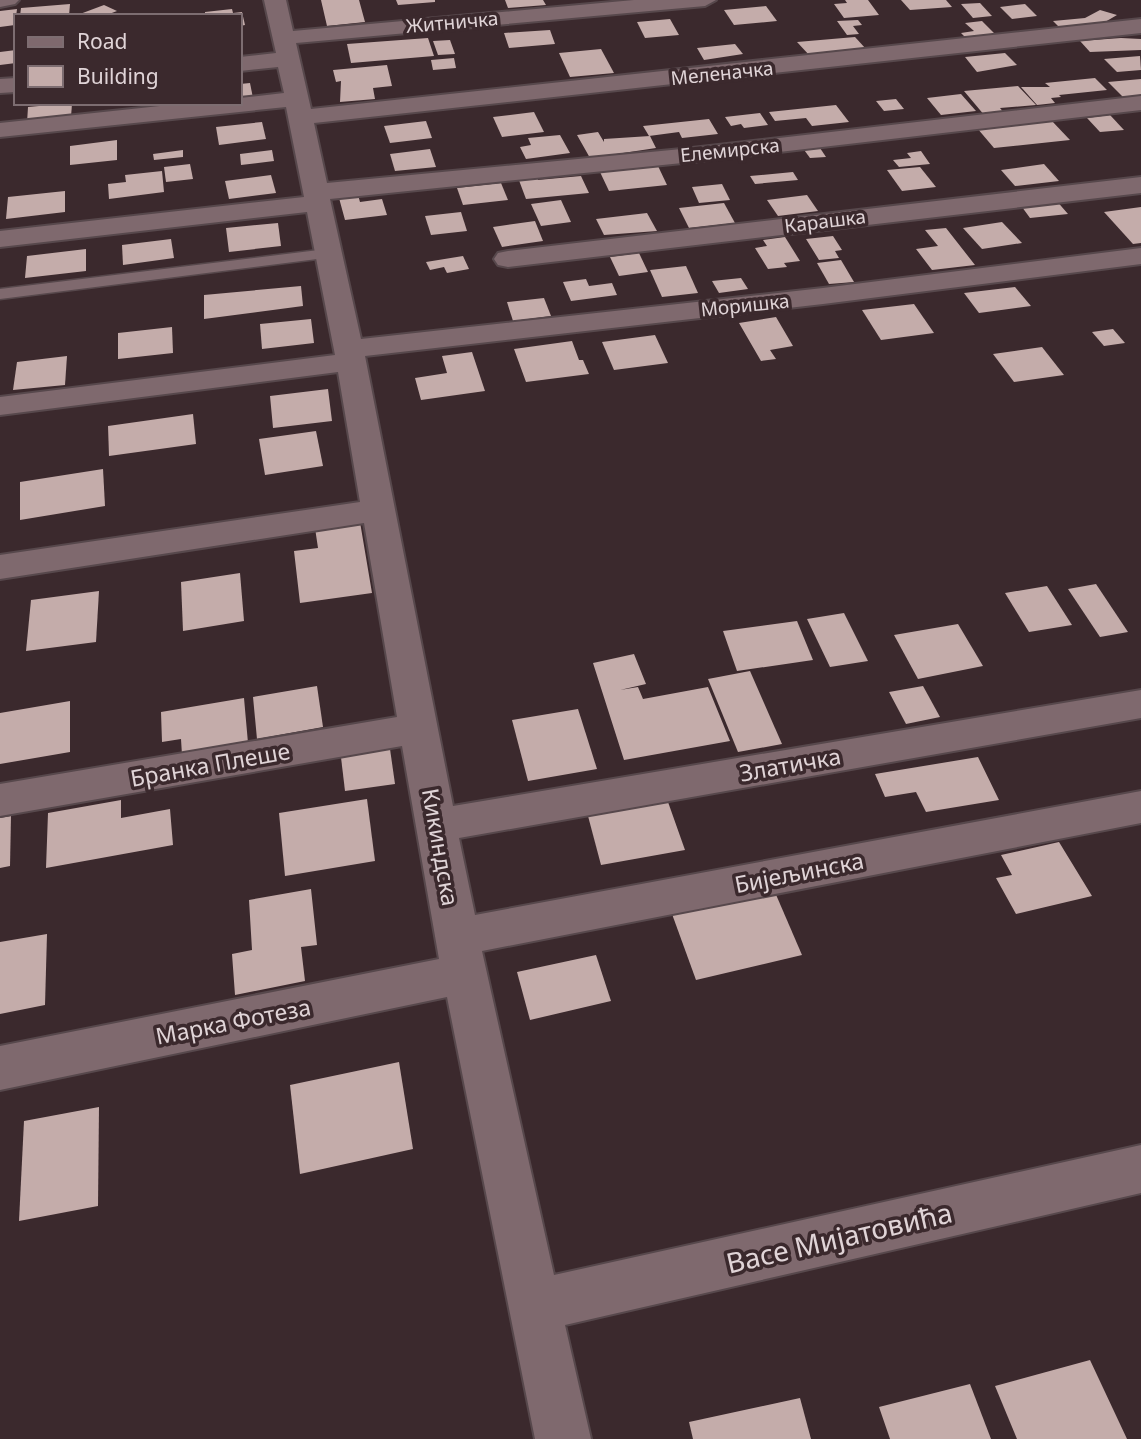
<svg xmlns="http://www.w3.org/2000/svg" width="1141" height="1439" font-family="'Noto Sans',sans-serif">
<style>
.building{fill:#c4acaa}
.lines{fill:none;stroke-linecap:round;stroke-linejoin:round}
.lane-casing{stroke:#57484c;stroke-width:3}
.street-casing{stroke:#57484c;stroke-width:4}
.lane{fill:#7f696e;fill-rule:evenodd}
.street{fill:#7f696e;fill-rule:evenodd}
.labels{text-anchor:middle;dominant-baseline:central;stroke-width:7;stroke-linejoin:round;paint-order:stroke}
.far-street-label{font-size:19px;fill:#e0d4d7;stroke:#3b292d}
.street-label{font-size:23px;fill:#e0d4d7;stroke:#3b292d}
.near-street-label{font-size:28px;fill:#e0d4d7;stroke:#3b292d}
</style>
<rect width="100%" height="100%" fill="#3b292d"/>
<g class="building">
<path d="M321 0H359L365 22 327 26Z"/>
<path d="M396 0H435V2L398 5Z"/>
<path d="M505 0H543L546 5 508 8Z"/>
<path d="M845 0H868L879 15 844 18 834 4 847 3Z"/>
<path d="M901 0H946L952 7 910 10Z"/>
<path d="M980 3 992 16 973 18 961 4Z"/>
<path d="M70 4 69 16H20L21 8Z"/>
<path d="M1025 4 1037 16 1012 19 1000 7Z"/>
<path d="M104 5 117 11 104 16 80 14Z"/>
<path d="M766 6 777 21 734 25 724 10Z"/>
<path d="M17 9 15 25 0 27V11Z"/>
<path d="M232 9 233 13 242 12 245 25 240 26V16H205V12Z"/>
<path d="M1100 10 1117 15 1105 22 1108 25 1061 29 1053 21 1085 18Z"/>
<path d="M670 19 679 35 645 38 637 22Z"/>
<path d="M858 20 862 25 853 26 859 34 847 35 837 21Z"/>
<path d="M982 21 996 35 966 38 961 33 974 31 965 23Z"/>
<path d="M550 30 555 44 509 48 504 33Z"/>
<path d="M855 37 866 49 810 56 797 42Z"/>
<path d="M428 38 434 56 351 63 347 44Z"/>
<path d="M1121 38 1141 39V50L1090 52 1080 41Z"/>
<path d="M450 40 455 54 438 55 433 41Z"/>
<path d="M735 44 743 54 704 60 697 48Z"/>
<path d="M601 49 614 73 570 77 559 53Z"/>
<path d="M16 50V63L0 65V52Z"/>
<path d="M1005 53 1017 65 977 72 965 57Z"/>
<path d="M1140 56 1141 70 1117 72 1104 59Z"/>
<path d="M454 58 456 68 433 70 431 60Z"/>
<path d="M387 65 392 86 373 88 375 99 340 102 341 81 336 82 333 70Z"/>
<path d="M1095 78 1107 90 1059 95 1061 97 1051 98 1055 103 1037 105 1021 87H1050L1045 83Z"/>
<path d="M1141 79V98L1126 100 1108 82Z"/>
<path d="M250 83 253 98 240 100V84Z"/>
<path d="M1018 86 1036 105 1000 108 1005 114 985 116 964 91Z"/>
<path d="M961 94 976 111 941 115 927 98Z"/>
<path d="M896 99 904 109 884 111 876 101Z"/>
<path d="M72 103 71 118 27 123 28 107Z"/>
<path d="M836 105 849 122 812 126 806 118 775 121 769 112Z"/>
<path d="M534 112 544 132 502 137 493 117Z"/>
<path d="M760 113 768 125 744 128 741 124 731 126 725 117Z"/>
<path d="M1110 115 1124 130 1100 132 1087 118Z"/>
<path d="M709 119 718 134 682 138 679 132 649 136 643 126Z"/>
<path d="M1051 120 1070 140 994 148 977 128Z"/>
<path d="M426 121 432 138 390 143 384 126Z"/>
<path d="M262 122 266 139 219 145 216 127Z"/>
<path d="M598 132 604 142V139L650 136 656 148 590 158 577 135Z"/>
<path d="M560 135 570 153 526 159 520 147 531 145 528 138Z"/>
<path d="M117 140V160L70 165V146Z"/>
<path d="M818 145 826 157 810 158 802 147Z"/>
<path d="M430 149 436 167 395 171 390 154Z"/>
<path d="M183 150V157L154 160 153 154Z"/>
<path d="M272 150 274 161 241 165 240 154Z"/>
<path d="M921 151 930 164 899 167 893 160 911 158 907 153Z"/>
<path d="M190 164 193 179 166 182 164 167Z"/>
<path d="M1044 164 1059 181 1015 186 1001 170Z"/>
<path d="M658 166 667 185 609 191 600 172Z"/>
<path d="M920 167 936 187 902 191 887 170Z"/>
<path d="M162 171 164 192 109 199 108 184 126 182 125 175Z"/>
<path d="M793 172 798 180 755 184 750 176Z"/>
<path d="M536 173 538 180 581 176 589 193 526 199 517 175Z"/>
<path d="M271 175 276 193 229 199 225 181Z"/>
<path d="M501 183 508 200 463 205 457 188Z"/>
<path d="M722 184 730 200 699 203 692 187Z"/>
<path d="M65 191V212L6 219 8 197Z"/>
<path d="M358 195 360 202 382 199 387 215 345 220 339 198Z"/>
<path d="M807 195 818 211 778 216 767 200Z"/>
<path d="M1055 199 1068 214 1030 218 1022 207 1037 206 1033 201Z"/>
<path d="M561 200 571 222 541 226 531 204Z"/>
<path d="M724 203 735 223 689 228 679 208Z"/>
<path d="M1141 207V243L1133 244 1104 212Z"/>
<path d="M461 212 467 231 431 235 425 216Z"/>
<path d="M647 213 657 231 604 235 596 219Z"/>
<path d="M535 221 543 241 502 247 493 227Z"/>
<path d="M1002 222 1022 243 982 249 963 228Z"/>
<path d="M278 223 281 246 229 252 226 228Z"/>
<path d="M946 228 975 265 932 270 916 249 938 246 925 230Z"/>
<path d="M833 236 842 250 835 251 839 258 819 260 806 239Z"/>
<path d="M785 237 800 261 784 263 787 267 768 269 755 248 767 246 763 240Z"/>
<path d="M171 239 174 258 123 265 122 245Z"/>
<path d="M86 249V271L25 278 27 256Z"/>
<path d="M639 253 648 272 619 276 610 257Z"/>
<path d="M463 256 469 269 447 273 444 267 430 270 426 262Z"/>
<path d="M841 260 854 282 829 284 817 263Z"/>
<path d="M686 266 698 293 662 297 650 270Z"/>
<path d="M741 278 748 289 719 293 712 281Z"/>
<path d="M586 279 589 286 612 283 617 295 571 301 563 282Z"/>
<path d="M301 286 303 306 204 319V295Z"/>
<path d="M1015 287 1031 306 979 313 964 293Z"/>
<path d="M544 298 551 316 513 321 507 302Z"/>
<path d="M914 304 934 333 881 340 862 310Z"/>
<path d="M776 317 793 346 770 350 776 359 761 361 739 323Z"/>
<path d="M311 319 314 343 262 349 260 324Z"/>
<path d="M172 327 173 353 118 359V333Z"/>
<path d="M1113 329 1125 343 1104 346 1092 332Z"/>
<path d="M655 335 668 363 614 370 602 342Z"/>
<path d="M572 341 579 360H583L589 374 526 382 514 349Z"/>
<path d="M1042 347 1064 375 1014 382 993 354Z"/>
<path d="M472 352 485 391 421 400 415 378 447 373 442 356Z"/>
<path d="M67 356 65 385 13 390 17 362Z"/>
<path d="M328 389 332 421 273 428 270 396Z"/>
<path d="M193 414 196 444 109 456 108 426Z"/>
<path d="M316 431 323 466 265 475 259 439Z"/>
<path d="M103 469 105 506 20 520V482Z"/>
<path d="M360 522 372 593 300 603 294 551 318 548 315 528Z"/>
<path d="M240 573 244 621 183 631 181 582Z"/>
<path d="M1096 584 1128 632 1100 637 1068 589Z"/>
<path d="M1047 586 1072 625 1029 632 1005 593Z"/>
<path d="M99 591 96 642 26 651 31 600Z"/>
<path d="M844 613 868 661 830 667 807 619Z"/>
<path d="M797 621 813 660 737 671 723 631Z"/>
<path d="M958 624 983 666 918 679 894 635Z"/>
<path d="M634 654 646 684 620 690 638 687 643 699 708 687 730 741 624 760 593 663Z"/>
<path d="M750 671 782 744 738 752 708 679Z"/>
<path d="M317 686 323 727 257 739 253 697Z"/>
<path d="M923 686 940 717 906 724 889 692Z"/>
<path d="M244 698 248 743 182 755 181 739 162 742 161 712Z"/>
<path d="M70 701V752L0 764V713Z"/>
<path d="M578 709 597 769 528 781 512 720Z"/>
<path d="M389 742 395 784 345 791 340 749Z"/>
<path d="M978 757 999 800 926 812 916 792 885 797 875 774Z"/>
<path d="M367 799 375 861 285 876 279 813Z"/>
<path d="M121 800V818L170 809 173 845 46 868 48 813Z"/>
<path d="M668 802 685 850 601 865 588 816Z"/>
<path d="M11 816 10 866 0 868V818Z"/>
<path d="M1059 842 1092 896 1016 914 996 878 1012 875 1001 855Z"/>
<path d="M311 889 317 945 301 947 305 981 235 995 232 954 252 950 249 900Z"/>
<path d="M774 890 802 955 696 980 672 914Z"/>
<path d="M47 934 45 1005 0 1014V942Z"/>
<path d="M596 955 611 1001 530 1020 517 972Z"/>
<path d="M399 1062 413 1149 300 1174 290 1085Z"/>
<path d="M99 1107 98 1206 19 1221 24 1121Z"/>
<path d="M1090 1360 1127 1439H1017L995 1386Z"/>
<path d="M970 1384 991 1439H890L879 1407Z"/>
<path d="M800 1398 811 1439H693L689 1422Z"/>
</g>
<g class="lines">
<g class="lane-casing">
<path id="lane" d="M327 249 335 254 333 257 0 299V289Z"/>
</g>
<g class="street-casing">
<g id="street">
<path d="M0 0H19L15 4 0 7Z"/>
<path d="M264 0H286L293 31 634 0H716L705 6 296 43 311 109 1141 19V33L314 123 327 183 692 148 1141 96V110L692 162 330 199 361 339 823 288 1141 248V264L823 304 365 356 453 806 1141 690V718L459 838 475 915 1141 791V823L482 951 554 1275 1141 1145V1193L565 1325 591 1439H535L447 997 0 1090V1046L439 959 402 746 0 816V784L397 717 364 523 0 579V555L360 502 338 372 0 415V397L335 355 307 212 0 247V231L304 197 286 107 0 137V123L188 103H240V98L284 93 278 67 240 71V57L276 53Z"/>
<path d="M16 78V92L0 93V79Z"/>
<path d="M1141 177V193L508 267 498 265 494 259 498 253 508 251Z"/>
</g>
</g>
<use href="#lane" class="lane"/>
<use href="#street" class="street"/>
</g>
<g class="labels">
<g class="far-street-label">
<text transform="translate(452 22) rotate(-5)">Житничка</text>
<text transform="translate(722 73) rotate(-6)">Меленачка</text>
<text transform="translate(730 150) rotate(-6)">Елемирска</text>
<text transform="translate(825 221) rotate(-7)">Карашка</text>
<text transform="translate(745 305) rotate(-6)">Моришка</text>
</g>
<g class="street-label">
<text transform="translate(210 764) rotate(-10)">Бранка Плеше</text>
<text transform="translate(790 764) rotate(-10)">Златичка</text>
<text transform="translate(441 847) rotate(80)">Кикиндска</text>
<text transform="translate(799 872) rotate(-11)">Бијељинска</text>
<text transform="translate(233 1021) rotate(-11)">Марка Фотеза</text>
</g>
<g class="near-street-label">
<text transform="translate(839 1237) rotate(-13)">Васе Мијатовића</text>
</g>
</g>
<rect x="14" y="14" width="228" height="91" fill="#3b292d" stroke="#7d6d71" stroke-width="2"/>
<rect x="28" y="37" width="35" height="10" fill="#7f696e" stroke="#7d6d71" stroke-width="2"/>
<text x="77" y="49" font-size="21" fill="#e0d4d7">Road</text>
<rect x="28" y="66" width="35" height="21" fill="#c4acaa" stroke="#7d6d71" stroke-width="2"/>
<text x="77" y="84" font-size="21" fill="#e0d4d7">Building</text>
</svg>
